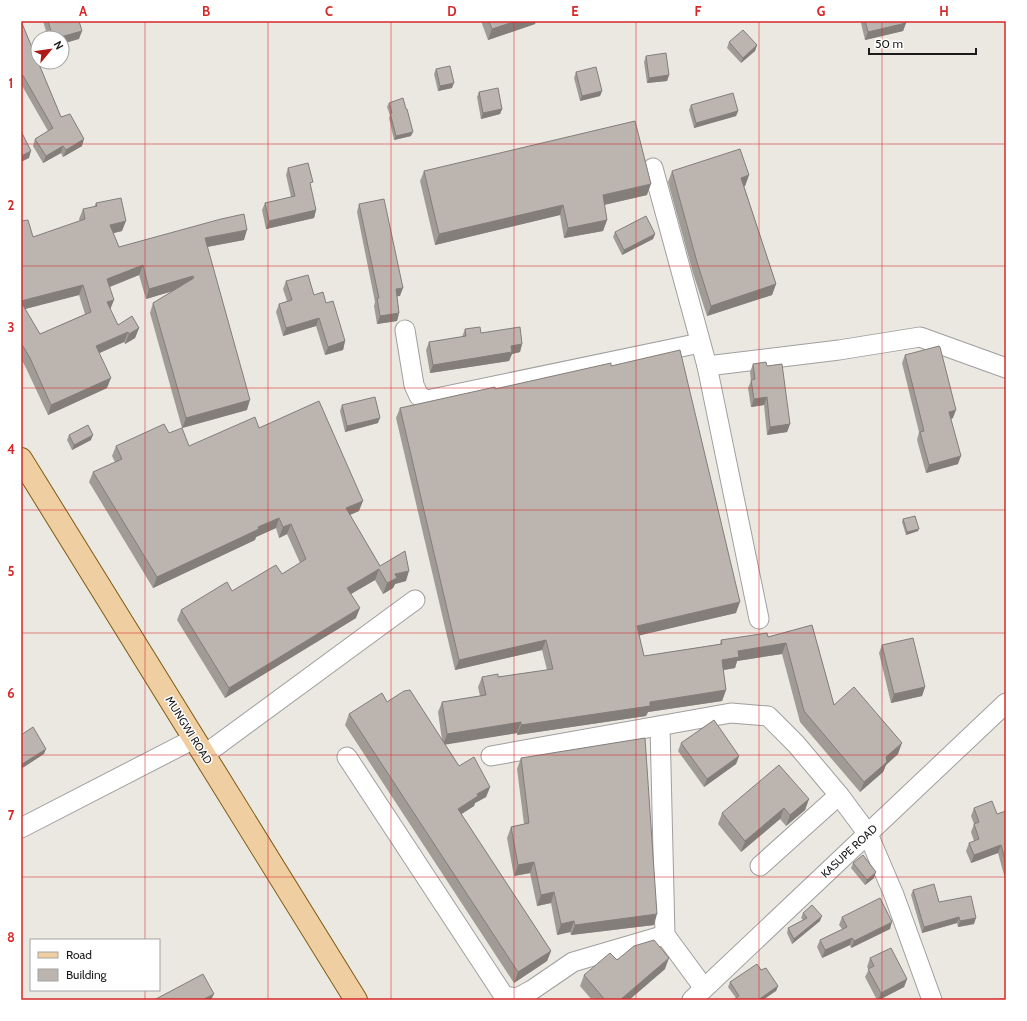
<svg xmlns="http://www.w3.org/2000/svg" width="1027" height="1021" font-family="Cabin,sans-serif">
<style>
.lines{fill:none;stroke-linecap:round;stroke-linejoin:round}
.minor-casing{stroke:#9f9f9f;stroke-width:21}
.major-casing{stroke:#7f5b12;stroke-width:24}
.minor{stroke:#fff;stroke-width:19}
.major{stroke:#efcea2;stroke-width:22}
.wall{fill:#a19b96;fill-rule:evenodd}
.shaded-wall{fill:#837e7a}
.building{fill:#bbb4af;stroke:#837e7a}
.grid{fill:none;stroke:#d62828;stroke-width:1;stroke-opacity:0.55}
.labels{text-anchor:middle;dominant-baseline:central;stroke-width:3;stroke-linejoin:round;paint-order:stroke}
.street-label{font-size:11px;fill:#1b1b1b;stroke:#fff}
.neatline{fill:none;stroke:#d62828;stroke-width:1.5}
.grid-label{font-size:13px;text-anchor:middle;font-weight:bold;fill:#d62828}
</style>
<rect width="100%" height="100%" fill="#ebe8e1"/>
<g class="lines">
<g class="minor-casing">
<g id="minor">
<path d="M653 168 707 366 759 619"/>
<path d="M405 330 414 385 419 396 427 400 700 343"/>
<path d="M707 366 839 350 920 337 1006 368"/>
<path d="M660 726 665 935 704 988"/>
<path d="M204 755 415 600"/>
<path d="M491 756 731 713 768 716 796 744 839 795 868 834 894 895 932 1000"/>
<path d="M347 757 504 996 517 998 532 990 573 962 665 935"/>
<path d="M21 828 184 744"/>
<path d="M760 866 839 795"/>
<path d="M692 1000 1006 703"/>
</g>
</g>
<g class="major-casing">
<path id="major" d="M21 459 356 1000"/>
</g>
<use href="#minor" class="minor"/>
<use href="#major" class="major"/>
</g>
<g class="wall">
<path d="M21 21 61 117 82 146 63 157 61 153 43 163 33 146 35 139 48 131 21 84Z"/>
<path d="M43 21H79V39L62 38H48Z"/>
<path d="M481 21H536L535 24 488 40Z"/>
<path d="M862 21H906V23L903 31 865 40 861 23Z"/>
<path d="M729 42 757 45 755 51 741 63 727 48Z"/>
<path d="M646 56 669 75 667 81 647 83 644 62Z"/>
<path d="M436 69 452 88 438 91 434 74Z"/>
<path d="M576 72 602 91 600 96 580 101 574 78Z"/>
<path d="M479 92 502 109 500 114 481 119 477 97Z"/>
<path d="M389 103 411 136 394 140 389 118 390 115 387 107Z"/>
<path d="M691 105 738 111 736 116 694 128 689 110Z"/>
<path d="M288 168 316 210 314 218 266 229 262 210 265 203 291 197 286 175Z"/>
<path d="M424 171 647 195 604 205 607 220 603 231 564 238 560 215 435 245 420 181Z"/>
<path d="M672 171 749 175 745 186H744L776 284 772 295 707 316 693 273 668 182Z"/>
<path d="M96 203 122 231 113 233 119 247 244 240 207 247 247 410 182 428 150 313 153 303 175 290 146 299 139 275 110 287V309L118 325 139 328 135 338 125 344 124 342 99 353 107 388 48 415 26 368 21 359V221L33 237 80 221 79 219 83 209 94 207ZM79 295 85 314 40 334 25 309Z"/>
<path d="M359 204 400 296H397L399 313 397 321 377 324 374 306 375 302 357 212Z"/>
<path d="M615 232 655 234 653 239 622 255 613 237Z"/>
<path d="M286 281 314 295 326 303 345 341 343 350 325 355 316 326 283 336 276 312 279 304 287 301 283 289Z"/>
<path d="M465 329 522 344 520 352 512 354 509 361 430 373 426 350 429 342 462 337Z"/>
<path d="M905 355 953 418 951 419 958 464 926 473 917 440 919 432 902 363Z"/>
<path d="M753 364 767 366 790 424 787 432 767 435 764 405 751 407 748 388 751 381 750 372Z"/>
<path d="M611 366 736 613 639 635 644 656 720 644 721 640 768 637 812 625 834 705 898 754 886 765 883 772 860 792 800 722 782 654 737 661 735 668 723 670 726 690 722 701 648 712 646 716 517 735V733L445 744 459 766 490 787 486 797 475 803 474 806 461 814 551 951 547 961 514 983 345 725 349 714 387 702 442 740 438 712 442 702 480 696 478 687 482 677H498L547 670 542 650 455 670 396 418 400 408Z"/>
<path d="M342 405 378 423 345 432 340 411Z"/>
<path d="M259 428 359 511 350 515 380 566 406 581 395 584 393 588 383 594 375 580 351 594 356 618 225 698 177 620 181 610 282 574 300 563 287 534 279 538 276 528 256 537 255 540 153 588 89 482 93 472 115 462 112 456 116 446 169 433 189 446Z"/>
<path d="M69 435 91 440 72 450 67 440Z"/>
<path d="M903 519 918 531 906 535 902 522Z"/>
<path d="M882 645 925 687 922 696 891 703 879 653Z"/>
<path d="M681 743 739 756 736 764 704 787 678 751Z"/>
<path d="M521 758 654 925 571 935 570 932 557 935 551 903 537 906 530 873 514 876 507 838 511 827 524 824 517 769Z"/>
<path d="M809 799 805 810 786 826 780 819 741 852 718 824 722 813Z"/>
<path d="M974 808 997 814 1006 812V882L998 853 971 863 966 851 969 843 974 841 971 832 974 824 971 816Z"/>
<path d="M853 863 874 878 865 885 851 868Z"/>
<path d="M913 890 939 902 974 924 958 927 957 923 922 933 911 895Z"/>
<path d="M803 913 820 921 792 944 787 933 788 928 803 920 801 918Z"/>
<path d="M842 917 890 929 851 948 850 945 822 958 817 947 820 940 842 929 839 925Z"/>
<path d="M870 958 907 979 904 987 879 1000H877L865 977 869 969 867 967Z"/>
<path d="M617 960 665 969 629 1000H592L580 986 584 975Z"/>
<path d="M761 970 778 986 776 991 736 998 728 987 730 982Z"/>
</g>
<g class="shaded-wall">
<path d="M516 21H536L535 24 488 40 492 29Z"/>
<path d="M906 23 903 31 865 40 868 32Z"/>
<path d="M82 31 79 39 62 44V38H57Z"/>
<path d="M757 45 755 51 741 63 743 58Z"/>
<path d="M669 75 667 81 647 83 649 78Z"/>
<path d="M454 83 452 88 438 91 440 86Z"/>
<path d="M602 91 600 96 580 101 582 96Z"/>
<path d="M502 109 500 114 481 119 483 113Z"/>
<path d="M738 111 736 116 694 128 696 123Z"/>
<path d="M413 132 411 136 394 140 396 136Z"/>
<path d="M84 139 82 146 63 157 66 150Z"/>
<path d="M63 146 61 153 43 163 46 156Z"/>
<path d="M31 151 29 158 21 162V156Z"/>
<path d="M749 175 745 186 737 189 741 178Z"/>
<path d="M651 184 647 195 599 206 603 195Z"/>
<path d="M563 205 560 215 435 245 439 234Z"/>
<path d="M316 210 314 218 266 229 269 221Z"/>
<path d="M607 220 603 231 564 238 568 228Z"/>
<path d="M126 221 122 231 106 235 110 225Z"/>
<path d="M247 230 244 240 201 248 205 238Z"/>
<path d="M655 234 653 239 622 255 624 250Z"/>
<path d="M143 265 139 275 104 289 107 279Z"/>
<path d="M193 276 190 286 146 299 149 289Z"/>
<path d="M776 284 772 295 707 316 711 306Z"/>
<path d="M83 285 79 295 21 310V301Z"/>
<path d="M403 288 400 296 393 297 396 289Z"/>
<path d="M114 300 110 310 107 302Z"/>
<path d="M399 313 397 321 377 324 380 316Z"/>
<path d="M319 318 316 326 283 336 286 328Z"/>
<path d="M139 328 135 338 125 344 129 334Z"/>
<path d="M128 332 124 342 93 356 96 346Z"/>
<path d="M345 341 343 350 325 355 328 347Z"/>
<path d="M522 344 520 352 512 354 509 361 430 373 433 365 511 346Z"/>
<path d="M111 378 107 388 48 415 51 405Z"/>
<path d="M767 397 764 405 751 407 754 399Z"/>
<path d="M250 400 247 410 182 428 186 418Z"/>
<path d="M956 410 953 418 946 420 949 412Z"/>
<path d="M380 418 378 423 345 432 347 426Z"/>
<path d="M790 424 787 432 767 435 770 427Z"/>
<path d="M93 435 91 440 72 450 74 445Z"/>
<path d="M961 456 958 464 926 473 929 465Z"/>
<path d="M363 501 359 511 342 518 346 508Z"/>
<path d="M279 518 276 528 256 537 255 540 153 588 157 577 258 527Z"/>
<path d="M291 524 287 534 279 538 283 527Z"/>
<path d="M919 529 918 531 906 535 907 532Z"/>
<path d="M379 569 375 580 344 598 347 588Z"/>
<path d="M409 571 406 581 395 584 393 588 383 594 387 583 395 574Z"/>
<path d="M740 602 736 613 633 637 637 626Z"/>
<path d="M360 608 356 618 225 698 229 688Z"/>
<path d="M546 640 542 650 455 670 459 660Z"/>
<path d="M786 643 782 654 737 661 735 668 718 671 722 660 738 651Z"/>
<path d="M925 687 922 696 891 703 894 694Z"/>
<path d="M726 690 722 701 648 712 646 716 517 735 521 725 650 702Z"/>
<path d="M521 722 517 733 443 745 447 734Z"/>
<path d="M902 743 898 754 886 765 883 772 860 792 864 782 886 757Z"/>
<path d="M46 749 44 754 21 769 22 764Z"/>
<path d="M739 756 736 764 704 787 707 779Z"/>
<path d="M490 787 486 797 475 803 474 806 454 819 458 809 477 794Z"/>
<path d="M809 799 805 810 786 826 790 815Z"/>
<path d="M784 808 780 819 741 852 745 841Z"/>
<path d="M1001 845 998 853 971 863 974 855Z"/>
<path d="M534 862 530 873 514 876 518 865Z"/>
<path d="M876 872 874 878 865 885 867 880Z"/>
<path d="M554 892 551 903 537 906 541 895Z"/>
<path d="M657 914 654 925 571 935 575 925Z"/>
<path d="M822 916 820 921 792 944 794 939Z"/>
<path d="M959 917 957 923 922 933 924 927Z"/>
<path d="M976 918 974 924 958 927 960 921Z"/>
<path d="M574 921 570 932 557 935 561 924Z"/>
<path d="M892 922 890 929 851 948 854 941Z"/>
<path d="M852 938 850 945 822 958 825 950Z"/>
<path d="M551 951 547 961 514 983 518 972Z"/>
<path d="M669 958 665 969 629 1000H620Z"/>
<path d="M907 979 904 987 879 1000H878L881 993Z"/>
<path d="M778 986 776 991 763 1000H758Z"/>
<path d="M214 994 211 1000H202Z"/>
</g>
<g class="building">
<path d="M21 21 61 117 70 114 84 139 66 150 63 146 46 156 35 139 53 128 21 72Z"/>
<path d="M48 21H79L82 31 57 38H53Z"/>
<path d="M489 21H516L492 29Z"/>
<path d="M865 21H906V23L868 32Z"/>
<path d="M743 30 757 45 743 58 729 42Z"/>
<path d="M666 53 669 75 649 78 646 56Z"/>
<path d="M450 66 454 83 440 86 436 69Z"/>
<path d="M596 67 602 91 582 96 576 72Z"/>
<path d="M498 88 502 109 483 113 479 92Z"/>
<path d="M733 93 738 111 696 123 691 105Z"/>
<path d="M403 98 406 109H407L413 132 396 136 390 113H392L389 103Z"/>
<path d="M635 121 651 184 603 195 607 220 568 228 563 205 439 234 424 171Z"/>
<path d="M21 131 31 151 21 156Z"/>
<path d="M740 149 749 175 741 178 776 284 711 306 697 262 672 171Z"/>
<path d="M308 163 313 182 310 183 316 210 269 221 265 203 295 196 288 168Z"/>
<path d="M121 198 126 221 110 225 119 247 221 219 244 214 247 230 205 238 250 400 186 418 153 303 194 278 193 276 149 289 143 265 107 279 114 300 107 302 118 325 132 316 139 328 129 334 128 332 96 346 111 378 51 405 30 358 21 343V302L40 334 91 312 83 285 21 301V221L28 220 33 237 85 219 83 209 97 206 96 203Z"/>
<path d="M384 199 403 288 396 289 399 313 380 316 377 298H379L359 204Z"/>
<path d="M646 216 655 234 624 250 615 232Z"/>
<path d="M308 275 314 295 323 292 326 303 333 301 345 341 328 347 319 318 286 328 279 304 292 300 286 281Z"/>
<path d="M480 327 481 333 520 327 522 344 511 346 512 352 433 365 429 342 466 336 465 329Z"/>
<path d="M939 346 940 347 956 410 949 412 961 456 929 465 920 432 924 431 905 355Z"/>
<path d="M680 350 740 602 637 626 644 656 722 644 721 640 767 633 768 637 812 625 834 705 854 687 902 743 886 757 887 762 864 782 804 711 786 643 738 651 739 657 722 660 726 690 650 702V706L521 725V722L447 734 442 702 486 695 482 677 498 674V677L553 669 546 640 459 660 400 408 495 387V389L611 363V366Z"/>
<path d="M766 362 767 366 782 364 790 424 770 427 767 397 754 399 751 380 755 379 753 364Z"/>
<path d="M375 397 380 418 347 426 342 405Z"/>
<path d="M319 401 363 501 346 508 380 566 405 551 409 571 395 574 397 578 387 583 379 569 347 588 360 608 229 688 181 610 227 582 232 591 276 565 282 574 306 559 291 524 283 527 279 518 258 527 259 529 157 577 93 472 122 459 116 446 164 424 169 433 182 428 189 446 255 417 259 428Z"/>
<path d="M88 425 93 435 74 445 69 435Z"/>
<path d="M915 516 919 529 907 532 903 519Z"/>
<path d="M913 638 925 687 894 694 882 645Z"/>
<path d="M410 690 459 766 474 757 490 787 477 794 478 796 458 809 551 951 518 972 349 714 382 693 387 702 404 691Z"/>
<path d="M714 720 739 756 707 779 681 743Z"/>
<path d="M33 727 46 749 22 764 21 762V735Z"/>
<path d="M645 738 657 914 575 925 574 921 561 924 554 892 541 895 534 862 518 865 511 827 529 823 521 758Z"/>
<path d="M779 765 809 799 790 815 784 808 745 841 722 813Z"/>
<path d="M992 801 997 814 1006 811V863L1001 845 974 855 969 843 979 839 974 824 979 822 974 808Z"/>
<path d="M863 855 876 872 867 880 853 863Z"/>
<path d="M934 884 939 902 971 896 976 918 960 921 959 917 924 927 913 890Z"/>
<path d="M880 898 892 922 854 941 852 938 825 950 820 940 847 927 842 917Z"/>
<path d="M812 905 822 916 794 939 788 928 807 918 803 913Z"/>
<path d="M654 940 669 958 620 1000H605L584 975 610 953 617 960 634 946Z"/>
<path d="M891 948 907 979 881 993 868 969 874 966 870 958Z"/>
<path d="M757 964 761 970 766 968 778 986 758 1000H733L739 996 730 982Z"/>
<path d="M203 974 214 994 202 1000H154Z"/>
<path d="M1003 999V1000H994Z"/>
</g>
<path class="grid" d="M145 21V940M268 21V1000M391 21V1000M514 21V1000M636 21V1000M759 21V1000M882 21V1000M21 144H1006M21 266H1006M21 388H1006M21 510H1006M21 633H1006M21 755H1006M21 877H1006M145 990V1000"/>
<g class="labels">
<g class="street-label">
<text transform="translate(189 730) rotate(58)">MUNGWI ROAD</text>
<text transform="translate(849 851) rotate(-43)">KASUPE ROAD</text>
</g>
</g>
<rect width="1027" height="1021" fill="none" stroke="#ffffff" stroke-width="44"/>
<rect x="30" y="939" width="130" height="52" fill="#ffffff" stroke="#a4a4a4"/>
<rect x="38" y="952" width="20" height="6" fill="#efcea2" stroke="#a4a4a4"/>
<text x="66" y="959" font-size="12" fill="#1b1b1b">Road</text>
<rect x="38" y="969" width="20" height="12" fill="#bbb4af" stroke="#a4a4a4"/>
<text x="66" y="979" font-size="12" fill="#1b1b1b">Building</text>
<g transform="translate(50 50) rotate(61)"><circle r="19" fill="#ffffff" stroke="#a4a4a4"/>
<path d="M0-3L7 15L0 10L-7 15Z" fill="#ad1818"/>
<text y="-6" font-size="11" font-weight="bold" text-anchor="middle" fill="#1b1b1b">N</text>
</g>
<path d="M869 48v6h107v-6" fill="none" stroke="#1b1b1b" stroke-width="2"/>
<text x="875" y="48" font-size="12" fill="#1b1b1b" stroke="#ffffff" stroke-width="3" paint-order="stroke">50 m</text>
<rect x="22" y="22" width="983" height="977" class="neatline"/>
<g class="grid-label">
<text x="83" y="16">A</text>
<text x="206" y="16">B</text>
<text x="329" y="16">C</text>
<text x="452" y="16">D</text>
<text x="575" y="16">E</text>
<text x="698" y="16">F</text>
<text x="821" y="16">G</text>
<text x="944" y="16">H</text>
<text x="11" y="88">1</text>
<text x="11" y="210">2</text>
<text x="11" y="332">3</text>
<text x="11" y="454">4</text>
<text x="11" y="576">5</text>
<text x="11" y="698">6</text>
<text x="11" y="820">7</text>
<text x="11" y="942">8</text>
</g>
</svg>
